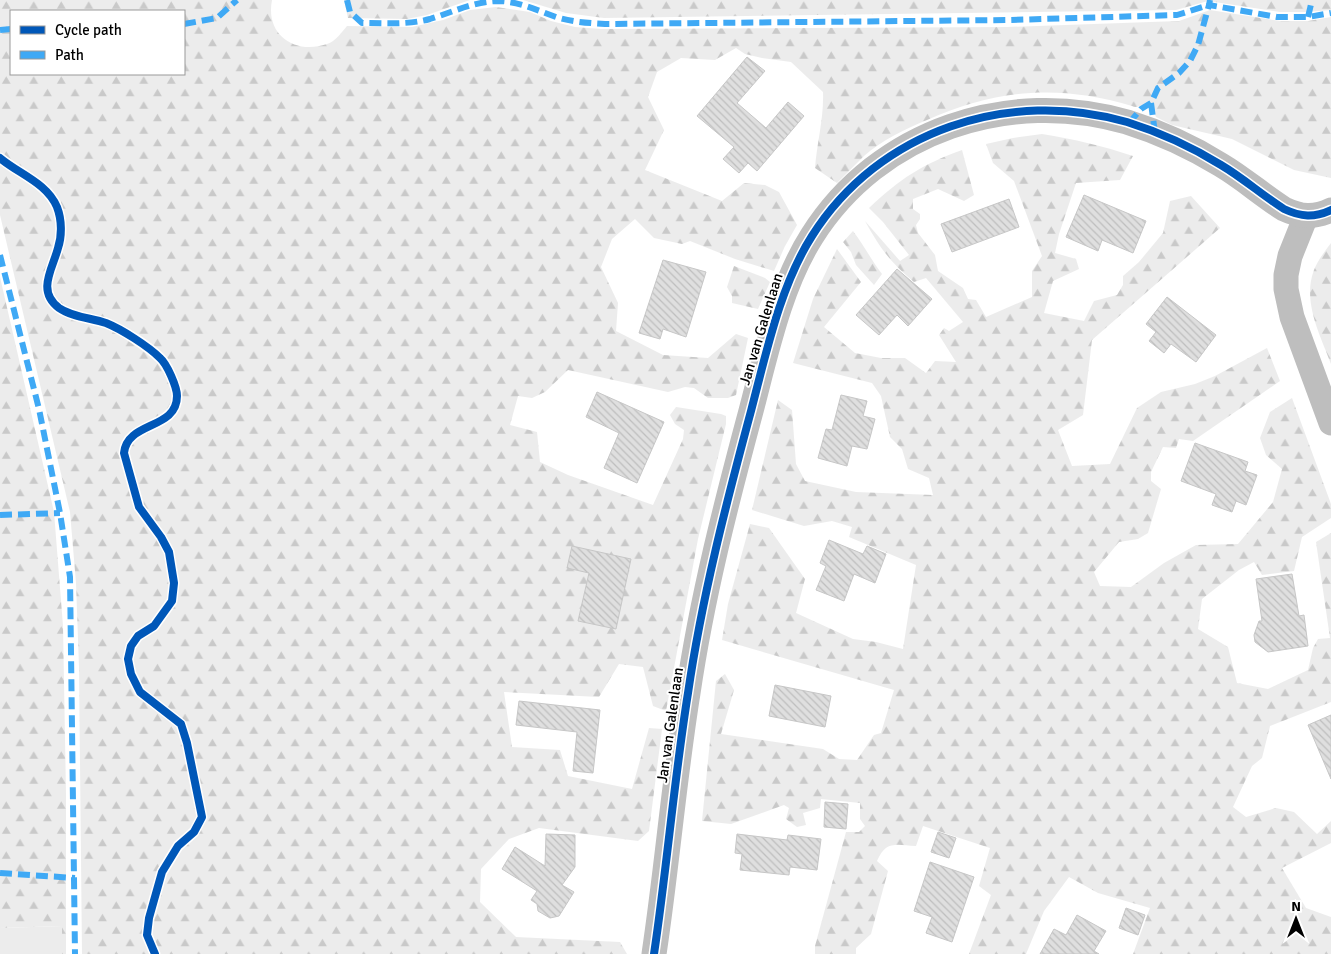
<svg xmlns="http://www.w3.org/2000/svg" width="1331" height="954" font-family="Signika,sans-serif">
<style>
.green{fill:#ececec}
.forest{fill:url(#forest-firs);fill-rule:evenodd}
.building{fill:url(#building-back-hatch);stroke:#c7c7c7}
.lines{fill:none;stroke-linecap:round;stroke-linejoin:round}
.minor{stroke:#bebebe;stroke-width:25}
.quiet{stroke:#3fa9f5;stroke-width:6;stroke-dasharray:12 6;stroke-linecap:butt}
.cycleway-casing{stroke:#fff;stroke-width:11}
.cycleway{stroke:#0057b8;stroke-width:8}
.labels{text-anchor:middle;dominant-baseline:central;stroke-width:4;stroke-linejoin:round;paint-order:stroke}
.street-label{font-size:15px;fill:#000;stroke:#fff}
</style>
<defs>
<pattern id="forest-firs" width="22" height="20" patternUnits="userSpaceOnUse" patternTransform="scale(1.25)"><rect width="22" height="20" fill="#ececec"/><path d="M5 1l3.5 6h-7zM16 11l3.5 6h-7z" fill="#c9c9c9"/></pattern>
<pattern id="building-back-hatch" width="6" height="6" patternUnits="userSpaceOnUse" patternTransform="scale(1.25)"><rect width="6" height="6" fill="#dfdfdf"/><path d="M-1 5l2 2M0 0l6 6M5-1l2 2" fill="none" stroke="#bebebe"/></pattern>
</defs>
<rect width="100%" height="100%" fill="#fff"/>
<path class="green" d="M63 926 62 954H0V928Z"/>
<g class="forest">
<path d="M0 0H272C265 35 295 55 327 44 336 41 341 33 347 26L412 27 443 20 470 10 496 7 530 12 551 21 575 27 601 29 1007 27 1179 21 1210 10 1280 21H1308L1331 17V178L1294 170 1232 139 1172 125 1156 117 1153 110C1150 109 1146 106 1143 106 1138 106 1136 108 1132 106 1058 84 997 89 927 120 905 129 882 140 864 156 855 165 846 174 837 183L815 168C817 142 824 118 823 92L791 62 762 58 745 54 736 48 715 60 681 58 657 72 648 97 664 130 645 170 722 201 744 183 765 185 779 192 797 225 785 246 774 271 735 259 690 241 682 244 654 238 635 219 612 239 601 267 618 303 616 331 663 355 708 358 736 334 748 338 736 395 728 398H708L694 388 685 387 668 392 568 370 545 392 532 398 518 396 510 425 537 432 540 462 568 475 653 505 683 439 684 430 675 424 670 415 676 407 721 414 726 416V424L698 539 666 711 653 706 643 667 619 664 599 697 504 692 512 747 560 750 568 776 632 789 649 728 662 729 649 831 638 841 539 828 509 839 481 869 480 902 516 937 620 942 627 954H82L79 667 76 583 70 512 0 215ZM11 11H184V74H11Z"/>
<path d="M344 0H470L427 15 407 19 348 18Z"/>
<path d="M523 0H1331V10L1306 12H1280L1208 1 1176 10 604 18 566 13Z"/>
<path d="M1042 134C1074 139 1103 146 1133 156L1120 180 1076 183 1059 234 1055 253 1076 259 1079 269 1053 281 1044 313 1084 321 1094 301 1117 295 1123 285V276L1139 262 1163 233 1170 201 1191 196 1220 228 1092 340 1083 415 1058 430 1072 466 1110 464 1137 408 1161 392 1195 384 1215 376 1267 348 1280 381 1193 441 1179 439 1176 448 1163 447 1151 472V481L1161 489 1148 533 1138 539 1119 542 1094 572 1100 586 1131 587 1164 563 1196 545 1238 544 1273 502 1282 469 1266 455 1260 438 1270 412 1292 398 1331 504V518L1302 537 1294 571 1262 575 1254 562 1239 570 1202 599 1198 629 1228 647 1237 683 1268 689 1308 670 1313 648 1318 639 1330 638 1316 542 1331 533V702L1270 726 1262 758 1252 766 1233 807 1246 817 1276 808 1294 812 1317 834 1331 821V843L1282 868 1306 908 1331 917V954H1133L1150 908 1098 893 1069 877 1044 911 1026 954H969L991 895 979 886 990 848 923 826 916 846C896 845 886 840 877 861L888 871 871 934 856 948V954H815V946L846 832H859L865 826 860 819V803L821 799 820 808 803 813 806 825 797 827 786 819 789 808 784 805 731 824 702 821 716 681 725 674 734 690 721 734 823 749 839 759 857 760 874 735 881 733 894 690 722 640 728 604 750 524 769 528 805 579 796 613 853 639 876 642 903 649 916 565 849 537 852 527 832 521 804 526 752 510 778 400 792 410 796 464 805 481 856 492 933 495 929 478 908 469 902 449 890 437 881 396 872 383 793 363 813 299 837 249 861 282 824 327 855 353 881 358H905L926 373 935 361 956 362 939 335 944 328 949 331 963 322 926 278 914 282C890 262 880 248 865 221L900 261 909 255 883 222 869 208C901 178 921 165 962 150L974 195 964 201 938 189 913 199V209L920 214V219L916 225 918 233 935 255 938 271 963 288 968 299 976 300 986 317 1032 297V271L1042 256 1014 181 993 163 986 144 1013 138Z"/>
<path d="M853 231C864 245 871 260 882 274L874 285 856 265 851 252 843 242Z"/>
<path d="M1331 243V364C1320 335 1302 301 1314 270 1318 260 1325 251 1331 243Z"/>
<path d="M734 266 765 278 770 282 758 309 732 303V296L727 287Z"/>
<path d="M0 277 54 512 63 626 66 794V954H62V926L0 928Z"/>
</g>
<g class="building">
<path d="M747 57 765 71 737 103 766 128 788 102 804 116 757 171 748 163 739 173 723 159 734 147 697 116Z"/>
<path d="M1084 195 1146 221 1133 253 1102 240 1098 251 1066 237Z"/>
<path d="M1009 199 1019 227 952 252 941 224Z"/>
<path d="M663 260 706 272 686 337 663 329 660 339 639 333Z"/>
<path d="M897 269 932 299 908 326 897 315 879 335 856 315Z"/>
<path d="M1167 297 1216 335 1196 362 1171 344 1164 353 1149 341 1156 332 1146 324Z"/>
<path d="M597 392 664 422 637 483 604 468 619 433 586 417Z"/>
<path d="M841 395 867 401 863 416 875 419 867 449 852 446 847 466 818 458 826 429 832 430Z"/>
<path d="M1195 443 1248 462 1245 471 1257 475 1246 505 1236 501 1232 512 1212 505 1216 494 1181 481Z"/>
<path d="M829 540 863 554 867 546 886 554 875 583 854 574 844 601 816 590 826 566 820 563Z"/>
<path d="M572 546 631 559 616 629 578 621 589 573 567 568Z"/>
<path d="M1292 574 1299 616 1304 615 1308 646 1268 652 1255 642 1254 635 1259 621H1262L1256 579Z"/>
<path d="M775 685 831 696 825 727 769 716Z"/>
<path d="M519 701 600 710 593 773 573 771 577 732 516 725Z"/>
<path d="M1331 715V779L1308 725Z"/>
<path d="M825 802 848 804 846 829 824 827Z"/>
<path d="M938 832 956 838 949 858 931 852Z"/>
<path d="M546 834 575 835V867L562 885 574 892 559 916 550 918 538 911 537 904 531 900 537 891 502 869 515 847 545 866Z"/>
<path d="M737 834 787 840 788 835 821 839 817 870 790 867 789 875 740 870 742 854 735 853Z"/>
<path d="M930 862 974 877 952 942 926 933 932 917 914 911Z"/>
<path d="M1126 908 1145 915 1138 935 1119 928Z"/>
<path d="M1077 915 1106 931 1094 951 1099 954H1040L1054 929 1066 935Z"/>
</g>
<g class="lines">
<g class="minor">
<path d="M1306 216 1290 256 1286 275V289L1292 317 1331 423"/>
<path d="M654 954C667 867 674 780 688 693 702 597 726 504 751 411 766 354 780 286 812 236 879 130 1009 88 1127 122 1159 132 1192 147 1221 165 1243 178 1262 195 1284 209 1301 217 1314 218 1331 210"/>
</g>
<g class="quiet">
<path d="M347 0 350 12 362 23C385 23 408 25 430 19 453 12 473 2 497 1 518 1 536 10 556 17 572 22 588 23 605 24L1009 20 1177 15 1209 5 1210 0"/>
<path d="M1308 17 1312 0"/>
<path d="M184 24 217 18 237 0"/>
<path d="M0 30 11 29"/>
<path d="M1151 103 1155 133"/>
<path d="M1129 123 1141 109 1151 103 1158 88 1179 73 1190 61 1198 45 1209 5 1277 17H1308L1331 13"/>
<path d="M0 255 39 409 60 513 70 577 75 954"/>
<path d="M0 515 60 513"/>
<path d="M0 873 75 878"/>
</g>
<g class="cycleway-casing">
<g id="cycleway">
<path d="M0 158C19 174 47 183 57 207 62 220 62 236 58 248 53 268 36 291 59 308 72 317 91 318 106 323 121 329 148 346 160 358 167 364 177 387 177 396 177 430 127 421 124 453L139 507 161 537 169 552 174 583 172 601 154 626 138 636 131 646 128 659 131 674 140 692 181 724 187 743 202 817 194 832 178 846 162 872 149 918 147 935 155 954"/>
<path d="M654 954C667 867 674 780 688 693 702 597 726 504 751 411 766 354 780 286 812 236 879 130 1009 88 1127 122 1159 132 1192 147 1221 165 1243 178 1262 195 1284 209 1301 217 1314 218 1331 210"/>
</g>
</g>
<use href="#cycleway" class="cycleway"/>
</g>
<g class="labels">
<g class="street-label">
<text transform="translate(761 329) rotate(-73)">Jan van Galenlaan</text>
<text transform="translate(670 725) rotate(-82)">Jan van Galenlaan</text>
</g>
</g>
<rect x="10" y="10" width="175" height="65" fill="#ffffff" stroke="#999999"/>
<rect x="20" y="26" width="25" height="8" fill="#0057b8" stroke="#999999"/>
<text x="55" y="35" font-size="15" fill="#000000">Cycle path</text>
<rect x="20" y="51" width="25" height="8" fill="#3fa9f5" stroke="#999999"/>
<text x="55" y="60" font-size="15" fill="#000000">Path</text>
<g transform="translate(1296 919)" stroke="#ffffff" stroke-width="4" paint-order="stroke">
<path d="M0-4L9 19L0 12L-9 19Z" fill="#000000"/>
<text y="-8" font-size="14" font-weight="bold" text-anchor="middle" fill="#000000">N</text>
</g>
</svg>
